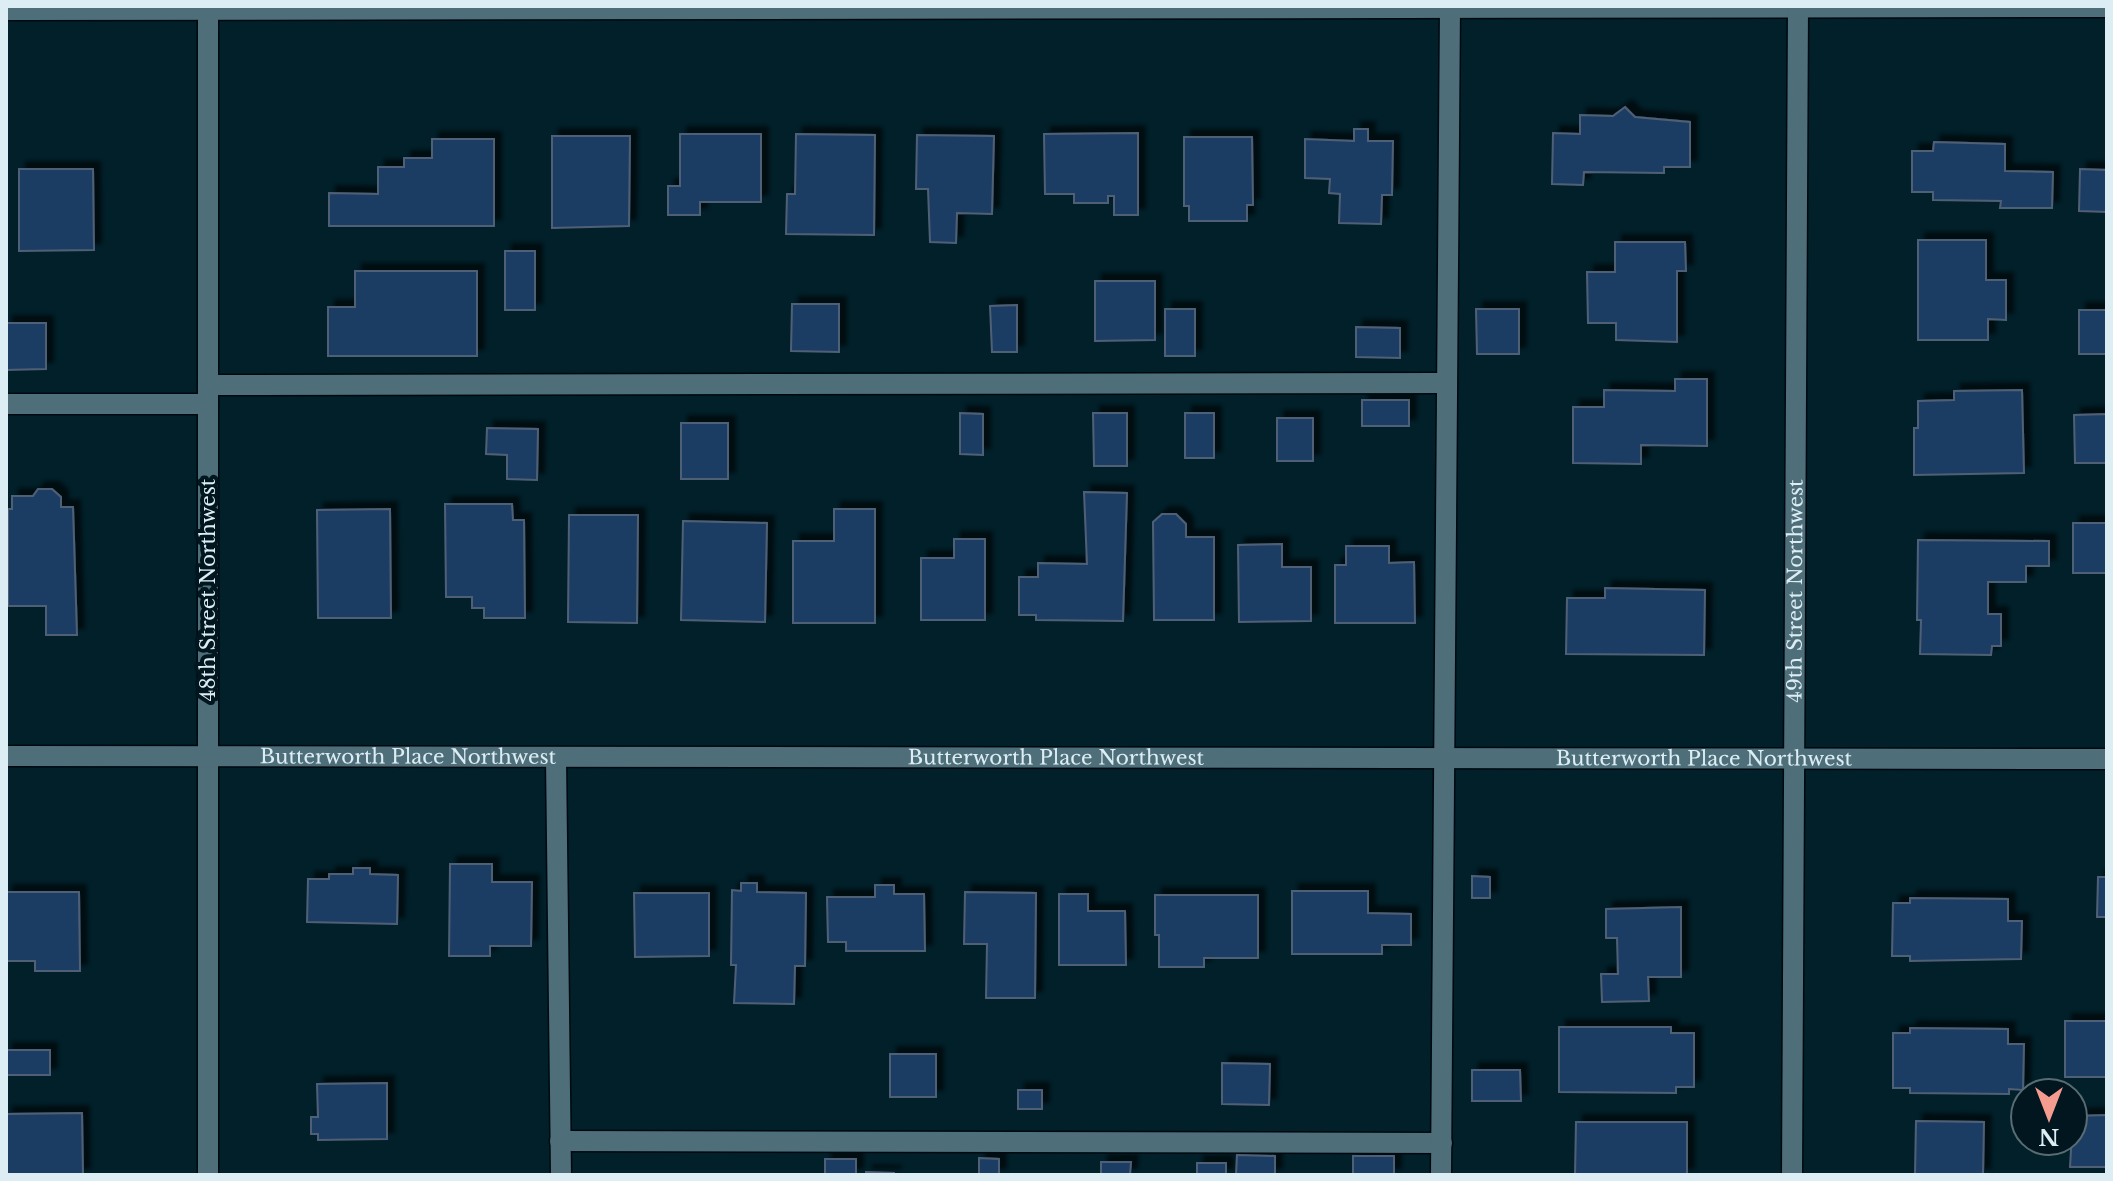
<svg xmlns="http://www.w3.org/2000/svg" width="2113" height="1181" font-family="'Libre Baskerville',serif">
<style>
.building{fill:#1f3c63;stroke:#506076;stroke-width:2;filter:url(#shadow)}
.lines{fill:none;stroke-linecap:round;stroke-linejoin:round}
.lane-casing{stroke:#000910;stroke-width:23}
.street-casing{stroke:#000910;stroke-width:23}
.lane{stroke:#4e6e7a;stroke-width:20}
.street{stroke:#4e6e7a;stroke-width:20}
.labels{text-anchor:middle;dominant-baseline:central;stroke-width:8;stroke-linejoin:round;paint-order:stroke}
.street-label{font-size:20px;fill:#dcedf4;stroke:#01161e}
</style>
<defs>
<filter id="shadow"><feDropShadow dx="7" dy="-7" stdDeviation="2" flood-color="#0009"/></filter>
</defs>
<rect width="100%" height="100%" fill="#01202a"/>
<g class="building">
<path d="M1625 107 1635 117 1690 122V167H1664V173L1584 172 1583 185 1552 184 1553 133 1580 134V115L1613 116Z"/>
<path d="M1354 129H1368V141H1393L1392 195H1382L1381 224 1339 223 1340 194 1329 193 1330 179 1305 178V139L1354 141Z"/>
<path d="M1138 133V215H1114V196H1108V203H1074V194H1045L1044 134Z"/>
<path d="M680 134H761V202H700V215H668V186H680Z"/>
<path d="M796 134 875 135 874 235 786 234 787 194H795Z"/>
<path d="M917 135 994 136 992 214 957 213 956 243 930 242 928 189H916Z"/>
<path d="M552 136H630L629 226 552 228Z"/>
<path d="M1184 137H1252L1253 205H1247V221H1189V206H1184Z"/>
<path d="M432 139H494V226H329V193L378 194V167H404V158H432Z"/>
<path d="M1934 142 2005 144V171L2053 172 2052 208H2000L2001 201 1933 200V192H1912V151H1933Z"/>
<path d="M19 169H93L94 250 19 251Z"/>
<path d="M2080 169 2107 170V212L2079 211Z"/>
<path d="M1918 240H1986V280H2006V320L1988 319V340H1918Z"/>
<path d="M1615 242H1685L1686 271H1677V342L1616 340V323H1588L1587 272H1615Z"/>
<rect x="505" y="251" width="30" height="59"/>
<path d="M355 271H477V356H328V307H355Z"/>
<path d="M1095 281H1155V340L1095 341Z"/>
<path d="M792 304H839V352L791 351Z"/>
<path d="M1017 305V352H992L990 306Z"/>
<rect x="1165" y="309" width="30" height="47"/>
<path d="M1476 309H1519V354H1477Z"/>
<rect x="2079" y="310" width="28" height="44"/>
<path d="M6 323H46V369L6 370Z"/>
<path d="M1356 327 1400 328V358L1356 357Z"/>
<path d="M1675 379H1707V446L1641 445V464L1573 463V407H1604V390L1675 391Z"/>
<path d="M2022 390 2024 473 1914 475V428H1918V401L1954 400V391Z"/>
<rect x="1362" y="400" width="47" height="26"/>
<path d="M960 413 983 414V455L960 454Z"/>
<path d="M1093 413H1127V466H1094Z"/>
<rect x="1185" y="413" width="29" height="45"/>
<path d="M2107 414V463H2075L2074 415Z"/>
<rect x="1277" y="418" width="36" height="43"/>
<rect x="681" y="423" width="47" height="56"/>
<path d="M487 428 538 429 537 480 507 479V455L486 454Z"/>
<path d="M38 489H52L61 497V507H73L77 635H46V606H8V509H12V496H33Z"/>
<path d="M1084 492 1127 493 1123 621 1036 620V615H1019V577H1038V563L1087 564Z"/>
<path d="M445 504H512L513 520H524L525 618H484V608H472V597H446Z"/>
<path d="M390 509 391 618H318L317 510Z"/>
<path d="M834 509H875V623H793V541H834Z"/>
<path d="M1162 514H1176L1186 524V537H1214V620H1154L1153 522Z"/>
<path d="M569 515H638L637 623 568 622Z"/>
<path d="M683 521 767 523 765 622 681 620Z"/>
<rect x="2073" y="523" width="34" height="50"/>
<path d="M954 539H985V620H921V558H954Z"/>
<path d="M1918 540 2049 541V566H2026V582H1988V614H2001V646H1992L1991 655 1920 654 1921 620H1917Z"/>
<path d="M1282 544V567H1311V621L1239 622 1238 545Z"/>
<path d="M1346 546H1389V563L1414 562 1415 623H1335V565H1346Z"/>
<path d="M1605 588 1705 590 1704 655 1566 654 1567 598H1605Z"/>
<path d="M450 864H492V882H532L531 946H490V956H449Z"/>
<path d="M353 868H370V874L398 875 397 924 307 922 308 879H329V874H353Z"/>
<path d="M1472 876 1490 877V898H1472Z"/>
<path d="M2098 877H2107V917H2097Z"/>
<path d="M741 883H757V892L806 893 805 966H795L794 1004 734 1003 736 965H731L732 890 741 891Z"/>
<path d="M875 885H894V894H924L925 951H846V942H828L827 897H875Z"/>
<path d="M1292 891H1368V913L1411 914V945H1382V954H1292Z"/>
<path d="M6 892H79L80 971H35V961H6Z"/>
<path d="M965 892 1036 893 1035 998H986L987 944H964Z"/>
<path d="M634 893H709V956L635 957Z"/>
<path d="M1059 894H1088V911H1125L1126 965H1059Z"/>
<path d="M1155 895H1258V958H1204V967H1159V935H1155Z"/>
<path d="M1910 898 2008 899V921H2022L2021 959 1910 961V956H1892L1893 903H1910Z"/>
<path d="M1681 907V977H1648L1649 1001 1602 1002 1601 974H1618L1617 938H1606V909Z"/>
<rect x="2065" y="1021" width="42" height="56"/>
<path d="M1559 1027H1671V1033H1694V1087H1676V1093L1559 1092Z"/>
<path d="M1910 1028 2008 1029V1044H2024L2023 1090 2009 1089V1094L1910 1093V1088H1893V1033H1910Z"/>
<rect x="6" y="1050" width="44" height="25"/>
<rect x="890" y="1054" width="46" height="43"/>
<path d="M1222 1063 1270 1064 1269 1105 1222 1104Z"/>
<path d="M1472 1070H1520L1521 1101H1472Z"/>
<path d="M387 1083V1139L318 1140V1134H311V1117H318L317 1084Z"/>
<rect x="1018" y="1090" width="24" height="19"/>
<path d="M82 1113 83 1175H6V1114Z"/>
<path d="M2107 1115V1167H2070L2073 1116Z"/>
<path d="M1916 1121 1984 1122 1983 1175H1915Z"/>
<path d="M1576 1122H1687V1175H1575Z"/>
<path d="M1237 1155 1275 1156V1175H1236Z"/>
<rect x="1353" y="1156" width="41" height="19"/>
<path d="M979 1158 999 1159V1175H979Z"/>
<rect x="825" y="1159" width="31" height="16"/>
<path d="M1101 1162H1131L1130 1175H1101Z"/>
<rect x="1197" y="1163" width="29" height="12"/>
<path d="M866 1172 894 1173V1175H866Z"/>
</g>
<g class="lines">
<g class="lane-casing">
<g id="lane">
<path d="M208 385 1447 383"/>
<path d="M6 404H208"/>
<path d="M556 758 561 1175"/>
<path d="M560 1141 1442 1143"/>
<path d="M1441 1175 1450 6"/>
</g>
</g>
<g class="street-casing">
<g id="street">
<path d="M208 6V1175"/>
<path d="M6 10 2107 7"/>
<path id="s1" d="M6 756 2107 759"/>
<path id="s2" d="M1792 1175 1798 6"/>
</g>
</g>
<use href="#lane" class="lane"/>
<use href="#street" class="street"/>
</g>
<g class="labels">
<g class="street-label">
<text transform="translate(208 590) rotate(-90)">48th Street Northwest</text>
<text stroke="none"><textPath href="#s2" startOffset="584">49th Street Northwest</textPath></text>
<text stroke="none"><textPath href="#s1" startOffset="402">Butterworth Place Northwest</textPath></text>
<text stroke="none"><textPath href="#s1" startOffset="1050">Butterworth Place Northwest</textPath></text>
<text stroke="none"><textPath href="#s1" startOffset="1698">Butterworth Place Northwest</textPath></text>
</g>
</g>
<rect width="2113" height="1181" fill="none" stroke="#dcedf4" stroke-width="16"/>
<g transform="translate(2049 1117) rotate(180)"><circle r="38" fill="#01161e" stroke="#596c74" stroke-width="2"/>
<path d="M0-6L14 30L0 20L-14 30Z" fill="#f59c90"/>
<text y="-12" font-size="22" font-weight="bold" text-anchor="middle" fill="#dcedf4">N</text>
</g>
</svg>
